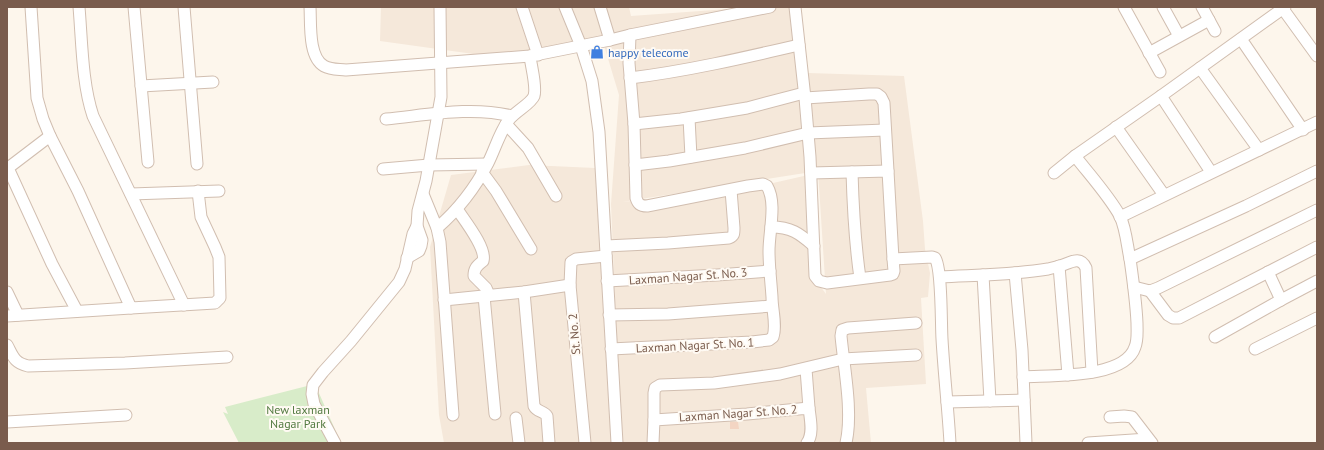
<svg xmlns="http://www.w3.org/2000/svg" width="1324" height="450" font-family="'PT Sans',sans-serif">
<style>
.residential{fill:#f5e8da;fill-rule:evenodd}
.green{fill:#d8ecc9}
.building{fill:#f3d5c3}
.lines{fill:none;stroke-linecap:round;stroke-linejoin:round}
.street-casing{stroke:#d1beb0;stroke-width:13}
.street{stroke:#fff;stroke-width:11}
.labels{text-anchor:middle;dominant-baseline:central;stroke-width:4;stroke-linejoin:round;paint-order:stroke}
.shop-label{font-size:12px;fill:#366cbe;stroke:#fffaf3;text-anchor:start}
.street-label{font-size:12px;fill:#7a5c4d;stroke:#fffaf3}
.park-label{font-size:12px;fill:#537a41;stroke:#fffaf3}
</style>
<rect width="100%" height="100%" fill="#fdf6ec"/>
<g class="residential">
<path d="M381 7H629L631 16 756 7H801L808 73 904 76 923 221 925 249 930 273 928 297 921 298 926 384 866 388 871 443H621L611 204 619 95 603 42 631 34 488 56 380 41ZM818 171 826 294 815 279 817 173 746 189 622 202Z"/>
<path d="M529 165 595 168 606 231 618 443H444L439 415 430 247 451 175Z"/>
</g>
<path class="green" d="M315 384 341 443H239L223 412 228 414 225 407Z"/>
<g class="building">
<path d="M601 49 602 56 593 57 592 51Z"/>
<path d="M730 422H738L739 429H730Z"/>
</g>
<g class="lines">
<g class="street-casing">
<g id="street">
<path d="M31 7 37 98 43 119 50 136 78 191 131 308 215 303 220 298 219 257 215 247 201 217 198 191"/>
<path d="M79 7C82 42 82 83 93 116L184 305"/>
<path d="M134 7 148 162"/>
<path d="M184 7 197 164"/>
<path d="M310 7C311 23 308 57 324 66 331 70 339 69 346 70L530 56 610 40 600 7"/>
<path d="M522 7 538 55"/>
<path d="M565 7 581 46 592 81 599 132 617 443"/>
<path d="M795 7 805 98 810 157 815 276 819 281 827 283 890 275 893 274 894 271 893 259 932 257 935 258C942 268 941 324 942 339 944 374 948 408 950 443"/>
<path d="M1124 7 1160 72"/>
<path d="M1163 7 1179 36"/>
<path d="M1202 7 1215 31"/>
<path d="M1283 9 1317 56"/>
<path d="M630 35 770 7"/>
<path d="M1241 39 1303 130"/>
<path d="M610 40 630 35 629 63 634 124 636 198C638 204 640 206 647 206L748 186 763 184 767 186C777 203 769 231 769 251 769 266 771 282 772 297 772 310 777 325 773 337L769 340 752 342 611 349"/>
<path d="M1149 53 1209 20"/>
<path d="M1200 68 1259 150"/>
<path d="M630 78C687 71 743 58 799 45"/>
<path d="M141 86 213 82"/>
<path d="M1161 96 1211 172"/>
<path d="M805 98 869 94H877L881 97 884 103 888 171"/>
<path d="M689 118 691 157"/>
<path d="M386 119C428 115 471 106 512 116"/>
<path d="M506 124 528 148 556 196"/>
<path d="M634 124 681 119 747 108 804 93"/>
<path d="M1116 127 1164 195"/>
<path d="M50 136 8 168 52 264 77 311"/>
<path d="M1075 156C1089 174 1109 196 1120 216 1126 229 1127 245 1130 259"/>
<path d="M635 165 669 161 745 148 808 133 885 130"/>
<path d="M383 169 429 165 487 164"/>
<path d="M482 172 496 191 531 249"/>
<path d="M852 172C853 207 855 243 860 278"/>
<path d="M811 173 888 171 893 259"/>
<path d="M1054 173 1075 156 1161 96 1285 7"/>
<path d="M131 194 219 191"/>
<path d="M423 194 437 228 440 242 453 415"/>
<path d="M457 209C464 220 487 248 483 261 477 266 474 268 474 276L486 288 489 295"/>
<path d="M1120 217 1317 122"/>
<path d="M771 227C791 227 799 233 814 246"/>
<path d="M437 228C458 210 475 188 488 163 495 149 499 134 508 121 514 112 531 104 534 96 537 87 531 66 530 56"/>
<path d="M606 246 668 243 729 238C734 236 734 234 734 228L731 190"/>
<path d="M407 258 419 251 421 246 422 240 417 226 418 211 426 181 441 97 440 7"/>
<path d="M1059 266 1068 375"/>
<path d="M1268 272 1281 300"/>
<path d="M1015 273 1022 350 1026 443"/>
<path d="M983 275 990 401"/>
<path d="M940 277C976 275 1012 275 1048 269 1052 268 1056 267 1060 266 1070 263 1080 255 1086 268L1092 372"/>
<path d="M607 281 717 275 770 271"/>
<path d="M1134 287 1150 291 1158 288 1317 210"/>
<path d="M1150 291 1168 315 1173 318H1179L1317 247"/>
<path d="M7 292 18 315"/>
<path d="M524 292 534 406C537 412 544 411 547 416L549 443"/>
<path d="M484 296 495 414"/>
<path d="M444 300 524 292 570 285"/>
<path d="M609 315 668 314 772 306"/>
<path d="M7 316 131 308"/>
<path d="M1215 337 1281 300 1317 281"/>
<path d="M7 345C13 356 14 363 28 366L125 363 227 357"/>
<path d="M1255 349 1317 318"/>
<path d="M806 369 809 408"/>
<path d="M1023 377C1051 375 1125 379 1135 347 1138 340 1137 331 1137 323 1136 301 1133 280 1130 259L1246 206 1317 171"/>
<path d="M947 402 1024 400"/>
<path d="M1110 417 1124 416 1132 417 1152 443"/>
<path d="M516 418 519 443"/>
<path d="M654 420V393L655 388 660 385 714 383 780 374 843 359 916 355"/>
<path d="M7 422 126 415"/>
<path d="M335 443 314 404 312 394 313 385 323 372 351 341 399 282 405 269 413 234 417 226"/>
<path d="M585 443 570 285 571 262 576 259 606 256"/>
<path d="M653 443 654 420 747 414 809 408C810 418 814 434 807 443"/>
<path d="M846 443C853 412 844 368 841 336L842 330 848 328 916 323"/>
<path d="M1088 443 1148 439"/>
</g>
</g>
<use href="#street" class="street"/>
</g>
<defs>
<g id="shop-bare" transform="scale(1.08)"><path d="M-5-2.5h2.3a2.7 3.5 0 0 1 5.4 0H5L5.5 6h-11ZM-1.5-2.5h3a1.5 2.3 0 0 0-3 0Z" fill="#3f7fe0" stroke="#fffaf3" stroke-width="2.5" paint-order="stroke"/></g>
</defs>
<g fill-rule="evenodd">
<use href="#shop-bare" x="597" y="52"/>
</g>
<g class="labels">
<g class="shop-label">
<text x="608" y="52">happy telecome</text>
</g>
<g class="street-label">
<text transform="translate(688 276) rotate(-4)">Laxman Nagar St. No. 3</text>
<text transform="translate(574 334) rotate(-95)">St. No. 2</text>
<text transform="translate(695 345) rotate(-3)">Laxman Nagar St. No. 1</text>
<text transform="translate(738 413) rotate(-4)">Laxman Nagar St. No. 2</text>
</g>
<g class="park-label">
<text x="298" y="409">New laxman<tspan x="298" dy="14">Nagar Park</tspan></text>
</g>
</g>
<rect width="1324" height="450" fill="none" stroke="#7a5c4d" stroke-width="16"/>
</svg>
